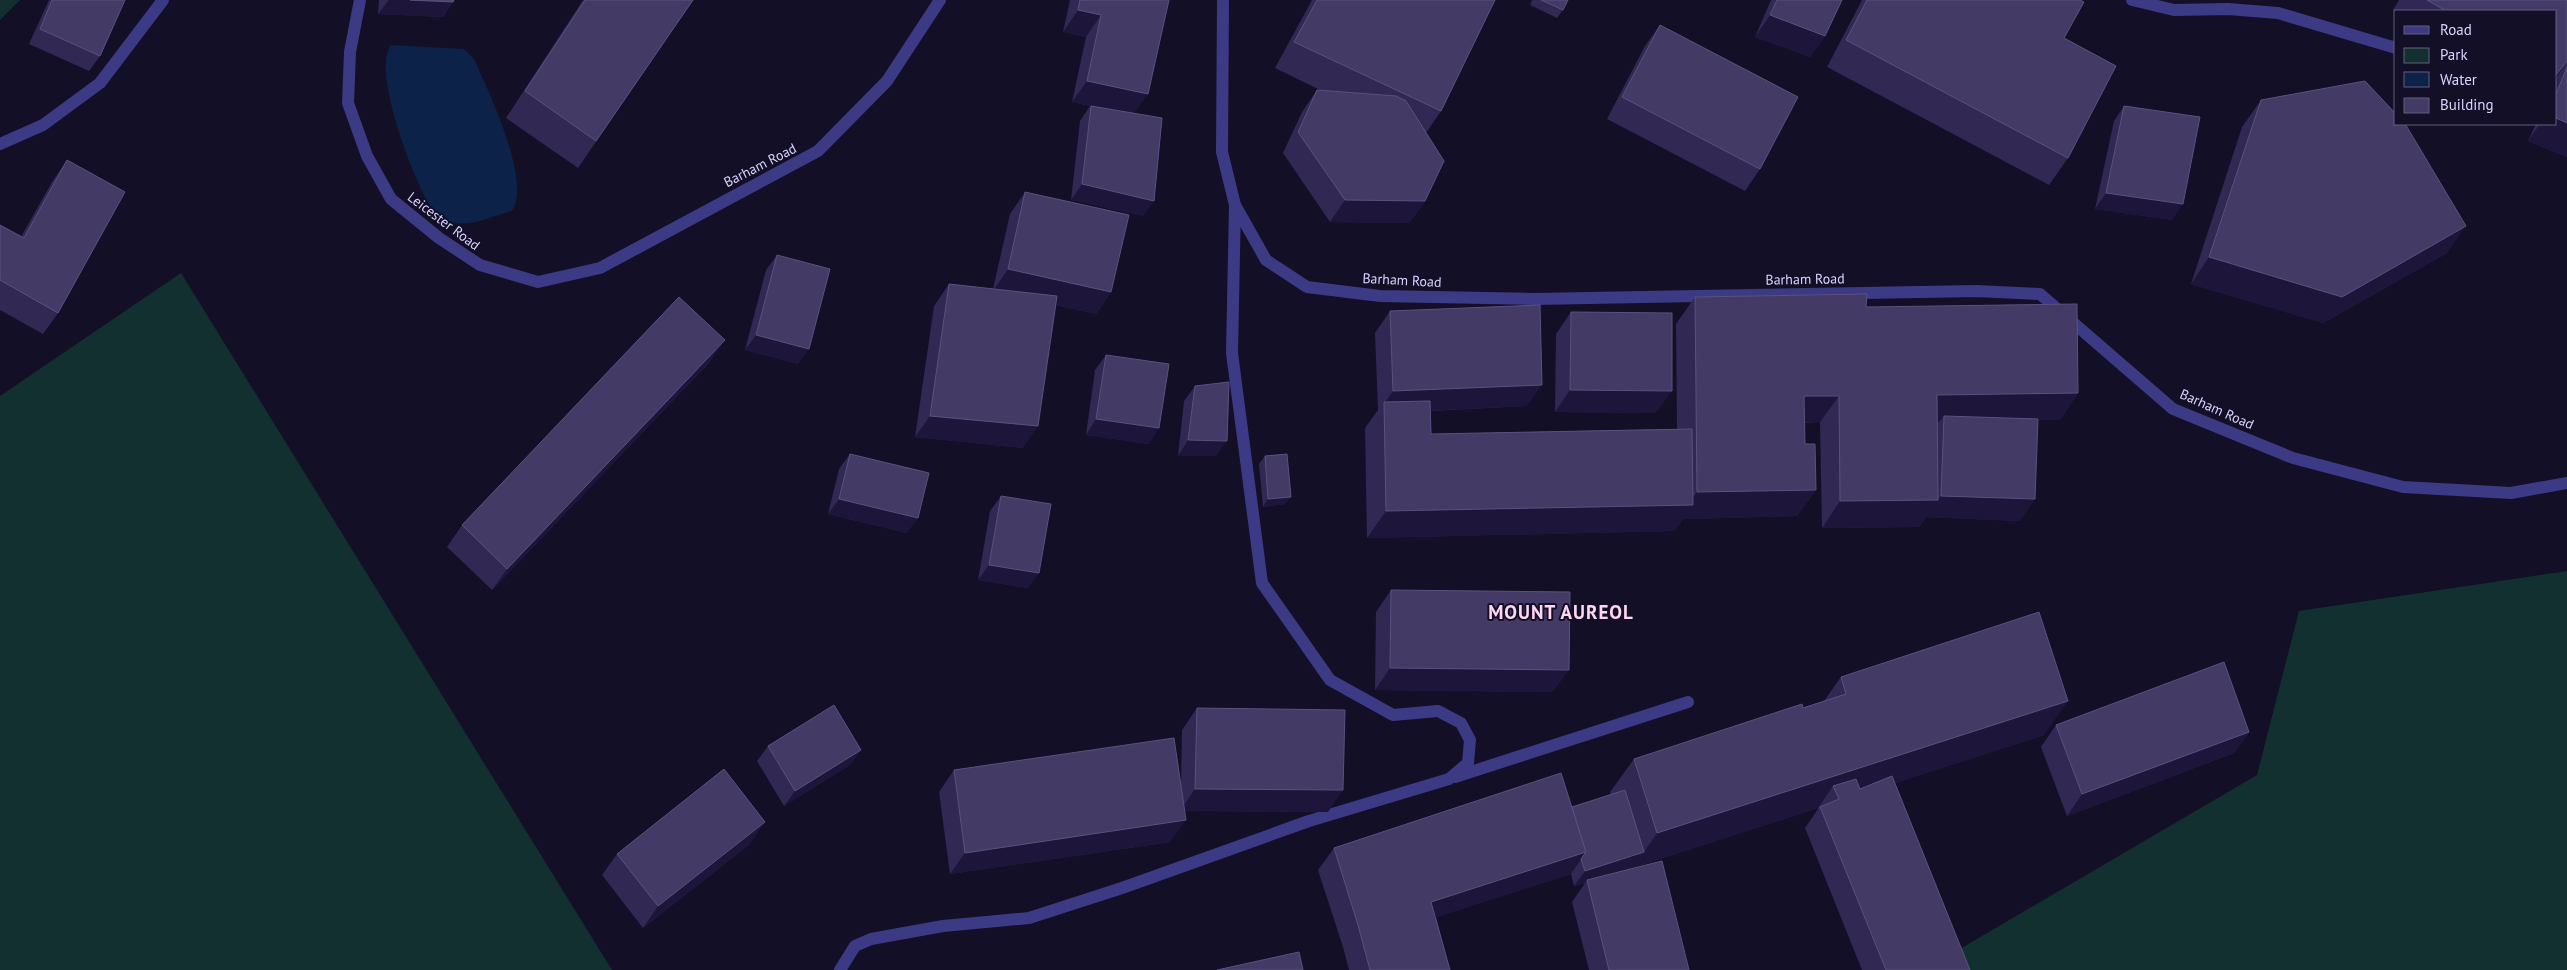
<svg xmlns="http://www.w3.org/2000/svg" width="2567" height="970" font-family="'PT Sans',sans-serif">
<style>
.green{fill:#12302f}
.water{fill:#0c2248}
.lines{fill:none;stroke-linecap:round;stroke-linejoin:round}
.minor{stroke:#3d3a85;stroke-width:12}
.wall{fill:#312854}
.shaded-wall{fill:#1d163a}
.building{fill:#433a66;stroke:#5a527e}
.labels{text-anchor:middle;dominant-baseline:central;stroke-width:4;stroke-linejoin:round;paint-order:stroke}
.street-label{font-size:14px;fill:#d9d4ff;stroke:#130f26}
.district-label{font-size:19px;font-weight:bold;letter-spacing:1px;fill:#ffd6f0;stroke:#130f26}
</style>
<rect width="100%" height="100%" fill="#130f26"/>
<g class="green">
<path d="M0 0H20L0 20Z"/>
<path d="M181 273 612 970H0V396Z"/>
<path d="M2567 571V970H1924L2257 775 2299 611Z"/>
</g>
<path class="water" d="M391 45 464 49 474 59C488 90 532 181 512 211 493 216 467 229 449 221 441 218 433 211 429 204 413 178 371 69 391 45Z"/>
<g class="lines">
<g class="minor">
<path d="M360 0 350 52 348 103 367 156 391 199 439 238 480 265 538 282 600 268 818 151 887 81 940 0"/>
<path d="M1223 0 1222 152 1235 205 1266 260 1307 287 1380 296 1534 299 1976 291 2040 294 2173 409 2293 458 2403 487 2511 493 2567 483"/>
<path d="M2132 0 2174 10 2228 9 2278 13 2396 48"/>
<path d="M0 144 43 125 100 83 163 0"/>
<path d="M1455 777 1688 702"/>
<path d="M840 970 855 946 871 939 943 926 1029 918 1122 888 1309 821 1449 779 1468 763 1470 740 1461 723 1438 711 1393 715 1330 680 1262 583 1232 353 1235 205"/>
</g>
</g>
<g class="wall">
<path d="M49 0H125L100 56 89 71 29 44Z"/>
<path d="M379 0H454L443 17 378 14Z"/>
<path d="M583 0H693L578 168 506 118Z"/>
<path d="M1070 0H1169L1134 113 1143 216 1071 200 1080 121 1090 106 1072 102 1086 37 1063 32Z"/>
<path d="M1312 0H1495L1441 111 1426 133 1425 201 1409 223 1330 222 1283 153 1302 112 1317 90 1322 91 1275 68Z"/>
<path d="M1532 0H1568L1563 10 1557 18 1530 5Z"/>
<path d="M1771 0H1842L1825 36 1810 57 1755 37Z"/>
<path d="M1862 0H2080L2064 38 2068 158 2049 185 1827 67Z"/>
<path d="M2399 0H2567V157L2528 141 2536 124H2556V11H2396V12L2393 10Z"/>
<path d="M1660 25 1760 169 1745 191 1607 119 1645 46Z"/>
<path d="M2261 100 2447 253 2323 323 2191 284 2242 127Z"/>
<path d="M2124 106 2172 220 2095 209 2114 121Z"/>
<path d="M67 160 58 313 43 334 0 310V225L21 237 52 182Z"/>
<path d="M1025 192 1111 292 1096 314 1055 305 1023 448 915 437 934 306 949 284 993 289 1010 214Z"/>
<path d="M777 255 798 364 745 350 766 270Z"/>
<path d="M1695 297 1866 307 2078 393 2060 420H2038L2020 521 1926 517 1919 527 1822 528 1820 422 1804 423 1805 444 1816 490 1797 516 1683 519 1674 531 1367 538 1365 428 1378 410 1375 333 1390 311 1527 406 1430 411 1431 434 1677 429 1676 324Z"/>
<path d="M1571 312 1656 413 1555 412 1556 334Z"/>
<path d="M1106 355 1149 444 1086 435 1095 370Z"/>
<path d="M710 362 492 590 447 547 462 525Z"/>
<path d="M1195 386 1216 456H1178L1184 401Z"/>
<path d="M850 454 907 533 828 514 839 469Z"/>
<path d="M1265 456 1285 504 1263 507 1259 464Z"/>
<path d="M1001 496 1028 588 978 580 990 511Z"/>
<path d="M1391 590 1553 692 1375 690 1376 612Z"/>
<path d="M1841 677 2044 735 1895 783 1970 970H1862L1805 828 1818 809V808L1613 874 1689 970H1589L1572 902 1585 883 1574 886 1571 874 1436 917 1450 970H1349L1343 947 1318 870 1334 848 1572 807 1611 795 1610 792 1634 759 1824 701Z"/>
<path d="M1197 708 1328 812 1184 811 1170 842 950 874 939 792 954 770 1181 784 1182 730Z"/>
<path d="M2056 725 2249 732 2234 753 2067 816 2041 747Z"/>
<path d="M768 746 861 750 850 765 784 806 757 761Z"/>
<path d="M750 844 643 928 602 875 617 854Z"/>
</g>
<g class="shaded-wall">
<path d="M389 0H410L453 2 443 17 378 14Z"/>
<path d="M1078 10 1101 15 1086 37 1063 32Z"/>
<path d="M1770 15 1825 36 1810 57 1755 37Z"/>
<path d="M2567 61 2556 78V75Z"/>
<path d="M1087 81 1148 94 1133 115 1072 102Z"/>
<path d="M2556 118 2567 123V157L2528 141 2540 124H2556Z"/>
<path d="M1082 184 1154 201 1143 216 1071 200Z"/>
<path d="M2106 193 2183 204 2172 220 2095 209Z"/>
<path d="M1345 200 1425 201 1409 223 1330 222Z"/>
<path d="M2466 226 2447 253 2323 323 2191 284 2209 257Z"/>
<path d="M1008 269 1111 292 1096 314 993 291Z"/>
<path d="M756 335 809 349 798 364 745 350Z"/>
<path d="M725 340 710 362 492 590 507 569Z"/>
<path d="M1542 385 1527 406 1384 413V404L1393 391Z"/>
<path d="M1570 390 1672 391 1656 413 1555 412Z"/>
<path d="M2078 393 2060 420 1943 422 1944 416 1939 422H1919L1937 395Z"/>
<path d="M1804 396H1839L1820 422 1785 423Z"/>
<path d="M930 416 1038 426 1023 448 915 437Z"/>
<path d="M1096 419 1159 428 1149 444 1086 435Z"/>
<path d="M1188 440 1227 441 1216 456H1178Z"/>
<path d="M1816 490 1797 516 1683 519 1674 531 1367 538 1386 511 1688 505 1697 492Z"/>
<path d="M1941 496 2035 499 2020 521 1926 517 1919 527 1822 528 1840 501 1938 500Z"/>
<path d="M1291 497 1285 504 1263 507 1268 499Z"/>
<path d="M839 499 918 518 907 533 828 514Z"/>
<path d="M989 565 1039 573 1028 588 978 580Z"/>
<path d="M1390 668 1569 670 1553 692 1375 690Z"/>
<path d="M2068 701 2044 735 1837 802 1839 799 1833 786 1818 808 1587 882V880L1585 883 1574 886 1585 871 1644 852 1657 833Z"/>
<path d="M2249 732 2234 753 2067 816 2082 794Z"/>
<path d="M861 750 850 765 784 806 795 791Z"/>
<path d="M1195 789 1343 790 1328 812 1180 811Z"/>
<path d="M1186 820 1170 842 950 874 965 853Z"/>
<path d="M765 822 750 844 643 928 658 906Z"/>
<path d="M1586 852 1571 874 1416 924 1431 902Z"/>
</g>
<g class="building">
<path d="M52 0H125L100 56 40 29Z"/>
<path d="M410 0H454L453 2Z"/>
<path d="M585 0H693L596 141 525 91Z"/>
<path d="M1080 0H1169L1148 94 1087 81 1101 15 1078 10Z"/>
<path d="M1317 0H1495L1441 111 1294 42Z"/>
<path d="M1541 0H1568L1563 10Z"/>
<path d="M1777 0H1842L1825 36 1770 15Z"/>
<path d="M1867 0H2080L2084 2 2064 38 2116 66 2068 158 1846 40Z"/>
<path d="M2427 0H2567V61L2556 75V11H2446Z"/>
<path d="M1660 25 1798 97 1760 169 1622 97Z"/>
<path d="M2567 67V123L2556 118V94Z"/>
<path d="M2365 81 2396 114V124H2405L2407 127 2466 226 2342 297 2209 257 2261 100Z"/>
<path d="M1317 90 1396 96 1406 101 1444 161 1425 201 1345 200 1298 132Z"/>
<path d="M1091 106 1162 118 1154 201 1082 184Z"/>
<path d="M2124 106 2200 117 2183 204 2106 193Z"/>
<path d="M67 160 125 192 58 313 0 280V225L24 238Z"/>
<path d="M1025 192 1129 215 1111 292 1008 269Z"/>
<path d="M777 255 830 269 809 349 756 335Z"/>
<path d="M949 284 1057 296 1038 426 930 416Z"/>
<path d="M1867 294 1866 307 2077 304 2078 393 1937 395 1938 500 1840 501 1839 396H1804L1805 444H1815L1816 490 1697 492 1695 297Z"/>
<path d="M679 297 725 340 507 569 462 525Z"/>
<path d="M1540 305 1542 385 1393 391 1390 311Z"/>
<path d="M1571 312 1672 313V391L1570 390Z"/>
<path d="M1106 355 1169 364 1159 428 1096 419Z"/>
<path d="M1229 382 1227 441 1188 440 1195 386Z"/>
<path d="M1430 401 1431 434 1692 429 1693 505 1386 511 1384 402Z"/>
<path d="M1944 416 2038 419 2035 499 1941 496Z"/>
<path d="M850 454 929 473 918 518 839 499Z"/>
<path d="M1287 454 1291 497 1268 499 1265 456Z"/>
<path d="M1001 496 1051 504 1039 573 989 565Z"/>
<path d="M1391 590 1570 592 1569 670 1390 668Z"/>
<path d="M2039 612 2068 701 1657 833 1634 759 1802 704 1803 708 1846 694 1841 677Z"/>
<path d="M2224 662 2249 732 2082 794 2056 725Z"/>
<path d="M834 705 861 750 795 791 768 746Z"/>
<path d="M1197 708 1345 710 1343 790 1195 789Z"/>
<path d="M1174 738 1186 820 965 853 954 770Z"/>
<path d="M724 769 765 822 658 906 617 854Z"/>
<path d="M1561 773 1586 852 1431 902 1450 970H1370L1358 925 1334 848Z"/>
<path d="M1892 776 1970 970H1886L1820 807 1839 799 1833 786 1856 779 1860 789Z"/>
<path d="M1625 790 1644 852 1585 871 1581 859 1586 852 1572 807Z"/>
<path d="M1662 861 1689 970H1609L1587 880Z"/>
<path d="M1299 952 1303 970H1217Z"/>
</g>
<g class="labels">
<g class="street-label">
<text transform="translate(760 165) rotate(-27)">Barham Road</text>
<text transform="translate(444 221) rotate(37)">Leicester Road</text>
<text transform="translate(1805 279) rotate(-1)">Barham Road</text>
<text transform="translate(1402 280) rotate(3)">Barham Road</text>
<text transform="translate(2217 409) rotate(24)">Barham Road</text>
</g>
<g class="district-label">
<text x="1561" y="612">MOUNT AUREOL</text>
</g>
</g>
<rect x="2394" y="10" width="162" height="115" fill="#130f26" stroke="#625e7d"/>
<rect x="2404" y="26" width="25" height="8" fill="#3d3a85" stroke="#625e7d"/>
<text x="2440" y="35" font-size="15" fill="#d9d4ff">Road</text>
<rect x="2404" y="48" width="25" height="15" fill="#12302f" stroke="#625e7d"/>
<text x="2440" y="60" font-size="15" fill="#d9d4ff">Park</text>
<rect x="2404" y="72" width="25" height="15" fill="#0c2248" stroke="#625e7d"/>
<text x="2440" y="85" font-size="15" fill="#d9d4ff">Water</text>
<rect x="2404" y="98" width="25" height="15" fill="#433a66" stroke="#625e7d"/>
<text x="2440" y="110" font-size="15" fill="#d9d4ff">Building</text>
</svg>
